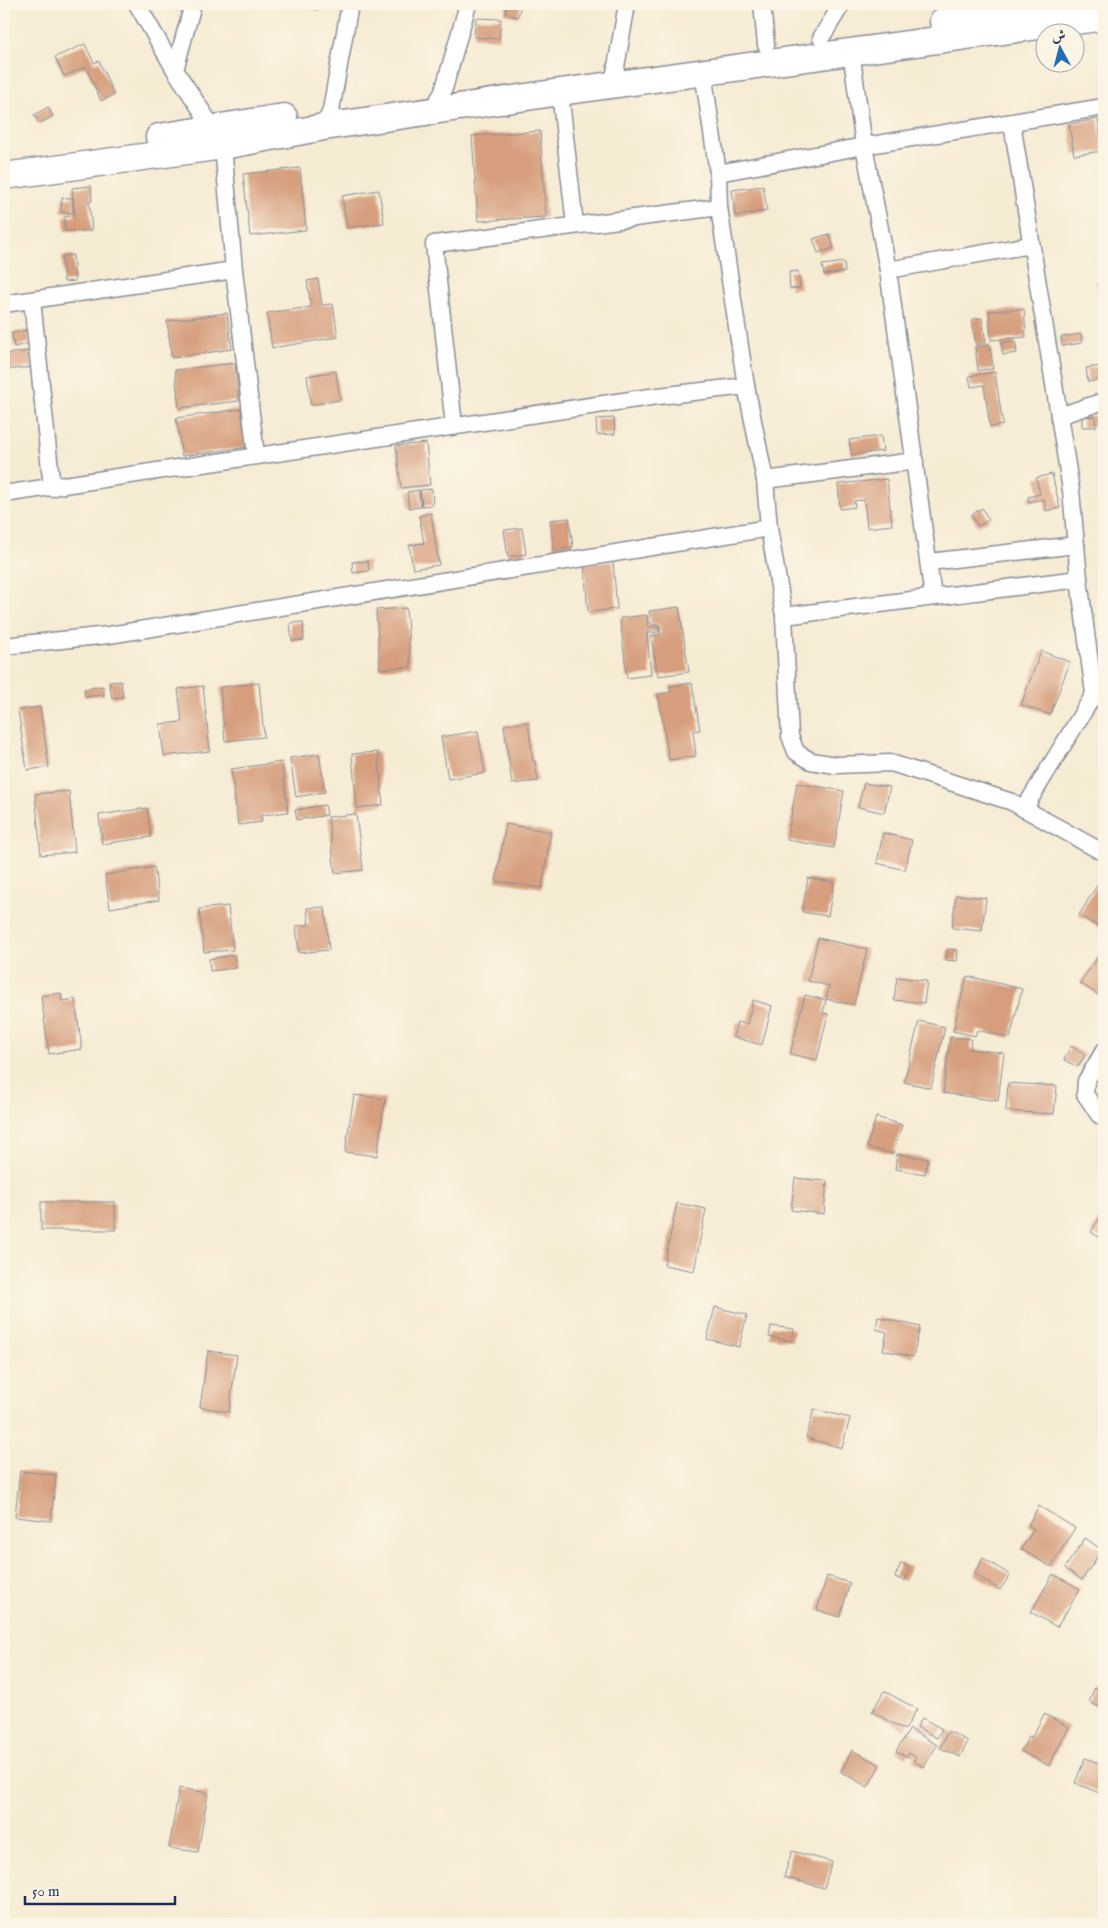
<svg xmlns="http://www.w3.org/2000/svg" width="1108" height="1928" font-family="'IM FELL English',Amiri,serif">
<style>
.building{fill:#d69e7d}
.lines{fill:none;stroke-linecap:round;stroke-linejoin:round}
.minor-casing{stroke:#888d98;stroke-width:19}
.primary-casing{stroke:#888d98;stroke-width:29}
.minor{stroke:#fff;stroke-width:16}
.primary{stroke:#fff;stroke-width:26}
</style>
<rect width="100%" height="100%" fill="#fcf5e5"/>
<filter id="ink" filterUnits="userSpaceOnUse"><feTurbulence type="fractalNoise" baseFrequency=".02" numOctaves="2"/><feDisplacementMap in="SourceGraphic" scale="10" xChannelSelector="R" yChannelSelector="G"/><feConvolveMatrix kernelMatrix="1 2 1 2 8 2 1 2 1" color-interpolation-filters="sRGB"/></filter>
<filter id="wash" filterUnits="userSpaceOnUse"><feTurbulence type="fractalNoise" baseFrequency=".0096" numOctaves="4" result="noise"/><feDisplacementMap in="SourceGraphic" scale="20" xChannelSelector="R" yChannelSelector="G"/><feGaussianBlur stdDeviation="1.12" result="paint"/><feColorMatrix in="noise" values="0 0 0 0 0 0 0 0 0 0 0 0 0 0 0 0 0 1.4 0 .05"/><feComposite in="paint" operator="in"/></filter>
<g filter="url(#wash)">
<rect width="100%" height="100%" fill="#f6ebd3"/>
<g id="blocks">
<g class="building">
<path d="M289 4H320L319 10 288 5Z"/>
<path d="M507 4H521L518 17 505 14Z"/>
<path d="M476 18 501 19 499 39 474 37Z"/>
<path d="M85 44 94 63 99 61 114 95 101 101 86 67 64 76 55 57Z"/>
<path d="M48 107 53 116 39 124 34 115Z"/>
<path d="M1098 119 1103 151 1074 155 1069 124Z"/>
<path d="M540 131 546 217 478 221 472 136Z"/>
<path d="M300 168 306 230 250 236 243 174Z"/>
<path d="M91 186 92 201H89L92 231H65L64 217 75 216 72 188Z"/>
<path d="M763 186 767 211 735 216 732 190Z"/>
<path d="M379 190 384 223 347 228 342 196Z"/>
<path d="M62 198H73V213L61 212Z"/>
<path d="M829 234 834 248 818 253 813 239Z"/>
<path d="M73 255 75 281 64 282 62 256Z"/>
<path d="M844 262 845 272 824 275 822 265Z"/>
<path d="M798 271 800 288 790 289 789 272Z"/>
<path d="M318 279 322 305 333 304 338 337 272 348 267 313 311 307 307 281Z"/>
<path d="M1104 282V308H1102L1098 283Z"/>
<path d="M1024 309 1026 337 991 340 989 311Z"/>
<path d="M227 313 232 349 172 358 167 321Z"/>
<path d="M982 318 986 343 976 345 972 319Z"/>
<path d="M28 330 30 343 14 347 12 333Z"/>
<path d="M1081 334 1082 343 1062 346 1061 337Z"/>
<path d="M1015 341 1017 353 1003 355 1001 343Z"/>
<path d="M990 345 993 369 978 370 975 347Z"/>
<path d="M31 351 33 367 4 370V354Z"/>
<path d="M235 363 239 401 179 408 175 370Z"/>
<path d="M1101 366 1103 379 1088 382 1086 368Z"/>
<path d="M336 371 340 400 311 405 307 376Z"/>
<path d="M995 372 1003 425 990 427 984 385 971 387 969 376Z"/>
<path d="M241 409 247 447 182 456 176 418Z"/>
<path d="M1095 416 1096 427H1082V417Z"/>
<path d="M614 418 615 434 597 435 596 419Z"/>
<path d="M881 436 883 451 852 455 849 440Z"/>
<path d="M426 443 430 485 401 488 396 446Z"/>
<path d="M1052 474 1060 508 1046 511 1044 499 1029 502 1028 497 1040 494 1036 478Z"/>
<path d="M887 479 892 525 867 528 864 500 854 501 855 507 840 509 838 484Z"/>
<path d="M432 489 433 505 422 506 420 490Z"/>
<path d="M419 490 421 507 409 508 407 492Z"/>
<path d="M982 508 989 520 978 526 971 515Z"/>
<path d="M431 513 439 565 413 569 409 545 424 543 419 516Z"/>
<path d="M569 518 573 547 554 550 550 520Z"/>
<path d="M522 528 526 554 508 557 504 530Z"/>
<path d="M368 561 369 571 353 573 352 562Z"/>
<path d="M613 562 617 609 588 612 584 564Z"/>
<path d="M679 607 689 672 658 676 651 636 661 634 659 624 651 625 649 611Z"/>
<path d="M406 608 411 667 380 669 376 610Z"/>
<path d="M647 615 648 627 659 626V632L647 633 651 675 627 678 620 618Z"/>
<path d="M303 622 304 640 292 641 290 623Z"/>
<path d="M1041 651 1070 662 1050 715 1021 705Z"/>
<path d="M121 681 123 697 112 698 109 682Z"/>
<path d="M259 683 264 737 225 741 220 687Z"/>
<path d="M692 683 700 730 693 731 696 756 669 760 658 694 671 692 670 686Z"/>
<path d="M103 686 104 695 85 697 84 689Z"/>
<path d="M203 686 210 751 164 756 160 724 182 722 178 689Z"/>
<path d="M40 707 49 767 27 770 18 710Z"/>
<path d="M528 722 533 761H535L538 781 512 784 504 725Z"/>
<path d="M478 731 485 773 448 779 441 737Z"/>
<path d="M378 752 383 805 357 808 352 754Z"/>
<path d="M319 754 325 792 296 797 290 758Z"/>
<path d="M282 762 288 812 261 815 262 822 238 825 231 769Z"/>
<path d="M797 783 844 791 834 848 787 840Z"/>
<path d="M864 783 890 787 884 813 858 807Z"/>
<path d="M69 791 75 852 41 855 35 794Z"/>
<path d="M325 805 327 815 297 820 295 810Z"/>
<path d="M147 808 151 837 102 844 99 815Z"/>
<path d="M356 814 363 870 335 873 328 817Z"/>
<path d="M506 824 551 832 542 888 496 881Z"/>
<path d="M883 833 912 840 905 870 877 863Z"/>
<path d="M154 867 159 900 110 908 105 875Z"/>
<path d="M1104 874V930L1079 915Z"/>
<path d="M808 878 834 882 828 916 802 912Z"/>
<path d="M956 895 986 898 982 931 952 928Z"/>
<path d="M228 906 233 950 204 952 199 909Z"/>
<path d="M325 907 329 950 299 953 296 926 309 925 307 908Z"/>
<path d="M818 938 867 949 854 1005 826 999 829 986 808 981Z"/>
<path d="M1104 948V999L1080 983Z"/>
<path d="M948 949 958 950 957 961 946 960Z"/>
<path d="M234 955 236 968 210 971 209 959Z"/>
<path d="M967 976 1022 989 1010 1038 977 1030 975 1036 953 1031Z"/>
<path d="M897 977 927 981 924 1003 894 1000Z"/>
<path d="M61 993 62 1001 75 999 82 1049 49 1054 41 996Z"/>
<path d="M805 995 826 1000 823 1013 828 1014 817 1060 790 1054Z"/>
<path d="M753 1000 772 1006 762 1045 733 1037 737 1022 747 1024Z"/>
<path d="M919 1021 945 1027 931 1088 904 1082Z"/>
<path d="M950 1037 971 1039 970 1049 1004 1053 998 1101 943 1093Z"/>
<path d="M1071 1046 1085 1054 1078 1067 1064 1060Z"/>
<path d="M1008 1083 1057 1086 1054 1114 1006 1111Z"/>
<path d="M354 1095 385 1099 377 1156 345 1152Z"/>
<path d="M876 1117 902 1125 893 1154 867 1147Z"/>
<path d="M897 1154 928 1159 925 1174 895 1169Z"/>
<path d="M795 1178 827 1181 824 1214 791 1210Z"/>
<rect x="41" y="1202" width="74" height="28"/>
<path d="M677 1203 706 1209 694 1271 664 1265Z"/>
<path d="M1104 1211V1240L1091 1232Z"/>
<path d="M715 1307 747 1315 739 1347 707 1339Z"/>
<path d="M878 1317 920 1327 913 1357 883 1350 887 1332 876 1329Z"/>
<path d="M771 1326 794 1329 792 1341 769 1337Z"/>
<path d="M208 1351 237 1355 229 1412 200 1407Z"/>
<path d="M814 1409 850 1418 842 1448 806 1438Z"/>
<path d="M20 1471 56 1475 51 1521 15 1517Z"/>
<path d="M1039 1506 1075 1528 1051 1567 1021 1549 1034 1529 1028 1525Z"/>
<path d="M1085 1538 1102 1550 1082 1580 1065 1568Z"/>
<path d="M983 1558 1010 1575 1000 1590 974 1574Z"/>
<path d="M901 1563 910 1567 905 1581 895 1577Z"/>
<path d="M1053 1574 1080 1589 1057 1627 1031 1612Z"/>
<path d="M827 1576 850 1583 840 1617 817 1610Z"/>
<path d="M1095 1687 1104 1691V1709L1089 1702Z"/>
<path d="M884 1691 917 1709 905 1730 872 1712Z"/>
<path d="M1044 1714 1069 1727 1049 1766 1021 1751 1029 1736 1032 1737Z"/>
<path d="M922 1718 942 1729 937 1738 917 1727Z"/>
<path d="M910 1729 937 1745 924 1767 913 1761 916 1757 909 1753 907 1757 896 1751Z"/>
<path d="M948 1731 968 1741 960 1757 940 1748Z"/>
<path d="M852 1750 880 1765 868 1787 841 1772Z"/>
<path d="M1085 1758 1104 1765V1795L1075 1783Z"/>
<path d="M179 1788 208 1793 198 1852 169 1848Z"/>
<path d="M792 1851 832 1862 824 1888 784 1877Z"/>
</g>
</g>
</g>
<g filter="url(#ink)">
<use href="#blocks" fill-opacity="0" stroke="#888d98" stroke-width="1"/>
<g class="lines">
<g class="minor-casing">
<g id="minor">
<path d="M137 4 175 70 213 128 223 146 234 270 256 455"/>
<path d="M762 4 766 45"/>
<path d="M821 38 842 4"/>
<path d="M851 51 864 146 888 270 933 597"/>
<path d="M175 70 193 4"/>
<path d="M703 72 718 173 719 207 728 267 746 386 765 480 769 528 784 616 790 736 796 752 811 761 836 765 891 763 1012 802 1104 853"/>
<path d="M613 84 627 4"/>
<path d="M560 92 575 225"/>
<path d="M432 110 443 92 468 4"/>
<path d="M1012 123 1071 490 1079 579 1094 694"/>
<path d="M324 127 331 110 350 4"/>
<path d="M718 173 864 146 1104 107"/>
<path d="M888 270 1031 245"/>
<path d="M32 300 52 488"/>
<path d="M4 304 234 270"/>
<path d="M1059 416 1104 401"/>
<path d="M454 426 434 244 719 207"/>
<path d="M765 480 915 461"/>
<path d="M4 494 650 397 746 386"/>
<path d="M929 562 1076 545"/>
<path d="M784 616 1079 579"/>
<path d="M4 646 109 635 769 528"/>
<path d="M1024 809 1104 678"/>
<path d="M1104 1051 1086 1081 1085 1094 1099 1115 1104 1118"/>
</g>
</g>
<g class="primary-casing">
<g id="primary">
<path d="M943 21 1058 4"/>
<path d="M159 137 284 117"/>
<path d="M4 176 223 146 324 127 560 92 1104 17"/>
</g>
</g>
<use href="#minor" class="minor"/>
<use href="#primary" class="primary"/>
</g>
</g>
<rect width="1108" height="1928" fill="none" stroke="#fcf5e5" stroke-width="20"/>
<g transform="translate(1060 48) rotate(353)"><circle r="24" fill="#fcf5e5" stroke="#a2a6af"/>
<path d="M0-4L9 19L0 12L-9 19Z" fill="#1f6fb2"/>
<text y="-8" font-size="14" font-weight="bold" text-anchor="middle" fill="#1b2f5e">ش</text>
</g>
<path d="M25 1896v8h150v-8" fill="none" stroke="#1b2f5e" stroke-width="2.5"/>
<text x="32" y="1896" font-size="15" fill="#1b2f5e" stroke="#fcf5e5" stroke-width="4" paint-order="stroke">50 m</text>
</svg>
